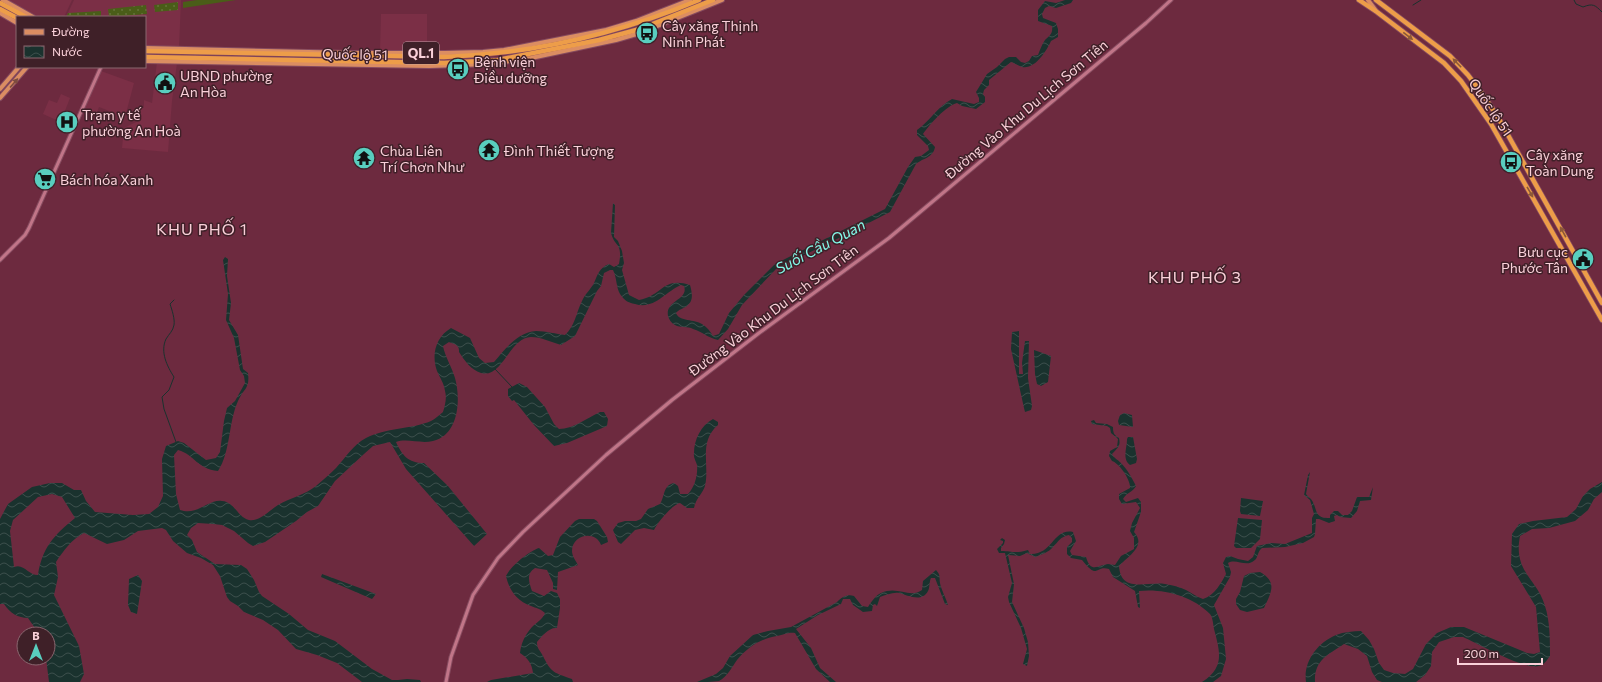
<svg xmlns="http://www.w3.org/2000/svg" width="1602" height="682" font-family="Commissioner,sans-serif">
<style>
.built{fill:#7b2f46}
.grass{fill:url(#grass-dots)}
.green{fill:#4a5d18}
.water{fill:url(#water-waves);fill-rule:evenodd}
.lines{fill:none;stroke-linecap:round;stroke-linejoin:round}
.stream{stroke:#1a322e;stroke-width:1}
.minor-casing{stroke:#864b5f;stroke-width:5}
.major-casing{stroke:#864b5f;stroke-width:6}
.highway-casing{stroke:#864b5f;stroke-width:6}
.minor{stroke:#c17588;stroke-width:3}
.major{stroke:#db8d62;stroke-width:4}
.highway{stroke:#ed9d49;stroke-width:4.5}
.oneway{fill:#8d5837}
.oneway2{fill:#7d4c3f}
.labels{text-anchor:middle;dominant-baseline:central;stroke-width:3;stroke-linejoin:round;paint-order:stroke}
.shield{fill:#3f2028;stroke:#c29ba4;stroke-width:1}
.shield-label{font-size:13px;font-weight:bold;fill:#fad0d9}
.poi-label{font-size:14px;fill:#fad0d9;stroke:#3f2028;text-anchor:start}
.street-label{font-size:14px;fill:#fad0d9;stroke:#3f2028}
.water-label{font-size:15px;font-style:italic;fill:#83f9e9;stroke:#3f2028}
.quarter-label{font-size:16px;letter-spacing:1px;fill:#fad0d9;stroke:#3f2028}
</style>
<defs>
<pattern id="grass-dots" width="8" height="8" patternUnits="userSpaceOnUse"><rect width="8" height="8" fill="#4a5d18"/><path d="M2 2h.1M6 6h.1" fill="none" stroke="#657339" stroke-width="1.8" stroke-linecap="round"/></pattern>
<pattern id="water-waves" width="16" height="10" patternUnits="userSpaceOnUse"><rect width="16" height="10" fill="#1a322e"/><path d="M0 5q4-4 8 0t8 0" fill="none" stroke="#3c4f4c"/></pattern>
</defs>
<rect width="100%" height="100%" fill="#6d2a3f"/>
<g class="built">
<path d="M6 0H72L64 17H37Z"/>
<path d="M74 0H181L179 47 145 46V17H66Z"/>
<path d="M381 14H427V52L380 51Z"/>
<path d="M157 62 177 63 172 101 168 152 122 148 124 128 142 119 139 108H144V100L152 103Z"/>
<path d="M101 71 134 83 125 117 99 107 96 115 83 110Z"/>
<path d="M61 94 70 98 63 116 75 121 72 127 43 114 49 100 57 103Z"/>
</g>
<g class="grass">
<path d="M178 2V10L155 12 154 5Z"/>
<path d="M146 5 147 14 109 17 108 9Z"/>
<path d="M101 11V17H66L68 13Z"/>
</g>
<path class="green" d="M197 0H236L183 8V2Z"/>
<g class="water">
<path d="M1065 0H1073L1071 3 1056 8 1049 6 1045 8 1042 14 1043 18 1056 23 1058 29V37L1051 41C1047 50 1035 70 1022 67 1019 66 1014 63 1011 62L989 80V85L984 90 983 94 985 97V102L976 109 962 106 957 103C946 106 930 124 923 134L935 147C933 158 923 158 916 164L890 212 849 233 776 269 742 305 728 329 718 340C708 338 703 332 693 329 688 326 680 328 675 325 671 323 669 319 668 316 665 300 689 300 684 286L681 285C665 292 654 310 635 304 628 303 624 300 620 294 616 287 617 278 613 270H610L604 273 601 286 597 291 575 336 561 345C551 342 541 337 531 337 510 337 502 379 481 373 471 370 464 360 459 352 459 350 459 347 457 346 456 344 451 343 449 342L443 346C445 357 452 367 455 378 461 399 459 435 433 441 420 444 407 438 396 442 402 455 408 463 424 463L448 486 487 534 474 546 406 469 390 442 373 446 364 454 335 481 318 506 307 512 296 521 265 542 253 546 248 543 234 531 222 525 213 524 198 523 191 528 187 535 192 540 197 552 215 564 241 565 247 569 254 580 259 592 262 596 289 614 308 630 335 641 372 669 392 680H398L407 679 420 680 421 682H362L337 663 317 655 296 649 278 630 263 620 244 612 238 606 230 601 227 597 220 576 213 565 201 558 187 553 173 541 166 530 162 528 138 531 124 540 107 544 84 533C71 540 64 550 56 562L58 577 54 595 79 646 84 674 80 682H49L46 658H48V634H39L28 618C18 618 10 613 4 604H0V519L8 504 32 487 50 483H62L74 490H81L86 501 95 512 133 515 149 514 158 507 163 496 162 459 166 446 178 441 184 443 206 460 216 458 220 452 224 421 227 408 235 401 245 383 244 376 240 370 234 338 226 320 228 294 223 260 225 257 228 259 227 276 231 303 229 320 238 335 243 369 248 373C250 389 244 388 238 401 228 423 231 451 218 471 197 469 195 455 178 450L174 455 176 494 180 510C198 516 208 499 222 501 235 502 237 517 249 520 259 522 270 510 278 505 290 498 305 495 316 486 323 480 330 474 336 468 346 457 353 445 366 438 385 428 412 429 431 421 435 419 439 415 443 412 445 405 447 398 445 391 444 383 440 378 437 371 431 354 436 337 451 328L470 338 479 358 485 363 494 362C505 349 518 332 536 331 546 331 556 334 565 335 575 326 576 313 582 301 585 294 591 289 594 283 598 274 599 268 609 264L614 267 619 264C623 242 615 248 611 233L613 203 615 205 614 237 618 241 622 251 624 263 622 270 629 295 639 300C662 296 663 276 690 285 692 292 694 301 687 306 683 309 679 309 676 313 679 322 695 319 702 324 707 327 710 331 713 336L719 334 729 313 744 295 775 264 885 209 908 167 915 157 921 156 929 150 928 146 917 135V130C931 120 937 107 952 99L974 104 979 102V98L976 92 987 74 997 67 1005 59 1009 57H1016L1021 62 1025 63 1029 61 1032 56 1038 55C1040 50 1042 44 1045 40 1050 35 1053 34 1052 26L1038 21V10L1045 1 1056 3ZM52 494 62 497 75 518C54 535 42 548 38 575 28 575 24 563 14 567L10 531 13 520 38 497Z"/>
<path d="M1019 331V374H1023L1022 363 1025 341H1029L1028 378 1032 406 1031 410 1025 412 1024 408 1011 349 1012 332Z"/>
<path d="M1034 350 1051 356 1048 382 1041 386 1037 384 1035 374Z"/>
<path d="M519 383 527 387 545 407 554 424 559 429C573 429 587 418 600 412H604L608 419 607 426 567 443 554 446 534 425 514 400 512 401 508 396V389Z"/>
<path d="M1124 413 1132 415 1133 427 1119 425 1118 421 1120 415Z"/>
<path d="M713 419 718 422V425C698 442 710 465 705 486 703 493 696 498 694 508H687L680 503C673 504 657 523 654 530L644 528 635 530 621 544 618 542 613 530 618 523 625 521H636L641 519 648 509 660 504C665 496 663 485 674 483L678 486 680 494H688C695 487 698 474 697 465 696 461 693 457 694 453 694 440 701 425 713 419Z"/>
<path d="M1094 420 1096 423 1107 424 1113 427C1113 433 1114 435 1119 438 1121 447 1117 448 1112 454 1115 459 1117 459 1121 463 1127 469 1132 478 1136 486 1133 492 1126 493 1123 499L1126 502 1138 498 1141 502V512L1134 532C1147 546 1128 556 1119 566 1121 594 1147 581 1165 584 1172 585 1180 587 1186 590 1192 593 1197 597 1203 599 1215 595 1221 583 1226 574L1223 563 1226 557 1230 556 1238 559 1248 561 1253 557 1257 546 1271 543 1285 544 1312 533V518L1314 514 1310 500 1304 495 1308 475 1310 472 1306 494C1307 496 1309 497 1311 499 1318 508 1313 519 1330 518V515L1334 511H1338L1342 515H1348L1352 511 1357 497H1369L1373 487 1371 500 1360 501 1357 511 1351 518 1340 517 1337 515 1334 516 1335 521 1329 523 1319 519H1316L1315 534 1314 537 1303 543 1285 547 1262 548C1258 551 1258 556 1256 559 1247 569 1237 558 1228 563L1231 572 1230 577 1214 605 1223 628 1226 659 1221 676 1213 682H1202C1225 667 1220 652 1214 629 1213 624 1213 618 1210 614 1193 596 1162 588 1139 591L1140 608 1138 607 1135 591 1113 577 1109 569C1094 565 1099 581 1082 560L1071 558 1067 554V547L1072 542V538L1069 535C1060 537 1059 541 1053 547 1049 552 1041 555 1035 557L1027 553 1020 556 1008 555 1014 584 1012 602 1024 628 1028 642 1029 656 1027 666 1023 664 1027 649 1021 628 1009 602 1008 597 1012 583 1005 553H999L997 549 1003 543V541L1000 540 1002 538 1005 540 1004 544 1001 548V551C1013 551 1014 554 1028 550L1030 554C1053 555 1053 528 1073 532L1076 541 1070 551 1072 555 1086 557C1091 574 1098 565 1108 564 1110 564 1113 565 1115 565L1121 556 1134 549V538L1130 531 1132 523 1140 508 1136 502 1122 504 1119 499V494L1130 488C1131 480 1119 463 1112 461L1109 456 1110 451 1117 447 1118 439 1111 433 1110 428 1107 426 1092 424 1091 421Z"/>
<path d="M1128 437H1133L1137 459 1136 463 1130 465C1122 459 1127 448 1127 439Z"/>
<path d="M1602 482V492L1594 499 1588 510 1575 521 1549 528 1532 529 1520 536C1513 572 1537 578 1545 606 1550 621 1550 640 1550 656 1547 660 1544 665 1539 666 1524 670 1479 644 1463 637H1454L1439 642 1432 652 1431 666 1425 675 1416 682H1382L1377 680 1372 672 1367 656 1358 649 1344 644C1328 655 1314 660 1315 682H1306C1303 662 1317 643 1336 635 1344 632 1353 631 1361 631L1369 640 1374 649 1379 663 1384 670 1393 673 1405 674 1413 669 1426 644 1437 633 1451 627H1464L1527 653 1534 654 1540 652 1536 607 1511 566 1512 534 1519 524 1533 521 1567 517 1576 509 1583 496 1590 489Z"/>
<path d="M1241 498 1263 501 1260 516 1241 514 1240 511Z"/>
<path d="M1238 518 1262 520 1260 539 1251 548H1236L1234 546Z"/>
<path d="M579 519H594L597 521 607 537 608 542 601 545C596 530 572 534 572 551 572 556 576 561 578 565L558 572 557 590 553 589V583L547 570 535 568C526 574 529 582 532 591L544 596 551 591 557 593 560 599V608L557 628C549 627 542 636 537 642 537 649 540 650 543 656 551 673 555 673 572 679L573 682H487L491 680 533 673C532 664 528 658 520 653 521 643 525 635 532 627 537 622 542 620 545 613 541 609 536 608 531 606 517 601 509 590 506 576 510 567 529 551 539 548L548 556 553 555 560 537 575 521Z"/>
<path d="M936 570C941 576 939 576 940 583 941 589 946 598 948 605L945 604 935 578H931C929 582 930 588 928 591 922 603 907 595 899 593 893 592 886 595 880 597L877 606 875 604 873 605 872 611 863 612 853 605 850 599H843L841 604 818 615 796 629 811 648 820 668 836 682H830L816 669 795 633C788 632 784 635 777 636 760 639 748 647 737 660 732 667 727 677 719 681 713 682 703 682 697 682L716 674 723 668 730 656 753 635 768 631 791 627 837 602C842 597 847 594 854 596L862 606 868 607C871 602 876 595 881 593 898 585 909 599 922 590L923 581Z"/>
<path d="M1260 572C1278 582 1271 593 1264 608L1247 612 1240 610 1236 604V599L1240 592 1244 576 1250 573Z"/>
<path d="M322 574 376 594 372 599 321 577Z"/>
<path d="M138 575 142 581 137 614 131 612 128 605 129 579Z"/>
</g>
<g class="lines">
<g class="stream">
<path d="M1574 0 1576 4 1583 7C1593 3 1595 5 1602 12"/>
<path d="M1413 5 1421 0"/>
<path d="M174 300 170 304C172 310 175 319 174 325 173 331 169 334 166 339 160 352 167 366 174 377L169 390 162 397 164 409 176 442"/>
<path d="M495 369 512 387"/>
</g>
<g class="minor-casing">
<g id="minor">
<path d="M0 260 25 235 29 228 101 67"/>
<path d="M446 682 451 657 473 595 498 558 523 532 606 455 672 400 759 333 889 238 1146 23 1171 0"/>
</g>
</g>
<g class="major-casing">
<g id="major">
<path d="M3 0 33 17"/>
<path d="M1368 0 1376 11"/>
<path d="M0 13 17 23"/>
<path d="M145 48 352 53H445L483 52 504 50 606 30 636 21 690 0"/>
<path d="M145 61 429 66 490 64 531 58 616 40 640 33 722 0"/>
<path d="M0 89 19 67"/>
<path d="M0 98 27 67"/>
</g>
</g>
<g class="highway-casing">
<g id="highway">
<path d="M1359 0 1377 12 1444 63 1461 81 1491 124 1602 320"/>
<path d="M1376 0 1450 56 1468 75 1484 96 1499 119 1602 303"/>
<path d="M0 3 26 17"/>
<path d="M0 9 17 18"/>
<path d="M145 51 444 57C532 54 618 34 699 0"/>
<path d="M145 57 444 63 498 60 599 40 640 29 713 0"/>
</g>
</g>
<use href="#minor" class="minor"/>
<use href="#major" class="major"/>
<use href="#highway" class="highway"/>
</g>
<defs><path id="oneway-solid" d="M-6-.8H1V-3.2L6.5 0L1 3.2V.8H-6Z"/></defs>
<g class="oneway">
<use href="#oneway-solid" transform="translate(1408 36) rotate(38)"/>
<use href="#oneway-solid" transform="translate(1457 63) rotate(-134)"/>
<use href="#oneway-solid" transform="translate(1530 192) rotate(60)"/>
<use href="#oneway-solid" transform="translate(1563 232) rotate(-119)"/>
</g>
<use class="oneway2" href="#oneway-solid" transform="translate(14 83) rotate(-49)"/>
<defs>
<g id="bus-disc" transform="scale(1.15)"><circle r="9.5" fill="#59cebf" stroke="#3f2028"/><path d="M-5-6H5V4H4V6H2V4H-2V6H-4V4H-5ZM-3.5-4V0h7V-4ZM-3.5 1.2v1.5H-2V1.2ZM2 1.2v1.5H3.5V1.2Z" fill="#111"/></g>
<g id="civic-disc" transform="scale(1.15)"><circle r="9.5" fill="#59cebf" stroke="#3f2028"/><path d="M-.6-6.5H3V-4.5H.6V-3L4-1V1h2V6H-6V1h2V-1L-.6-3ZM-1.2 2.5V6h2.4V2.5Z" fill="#111"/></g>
<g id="hospital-disc" transform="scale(1.15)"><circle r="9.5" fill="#59cebf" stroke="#3f2028"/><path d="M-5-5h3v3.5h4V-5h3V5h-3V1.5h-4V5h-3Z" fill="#111"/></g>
<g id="temple-disc" transform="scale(1.15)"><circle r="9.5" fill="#59cebf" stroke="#3f2028"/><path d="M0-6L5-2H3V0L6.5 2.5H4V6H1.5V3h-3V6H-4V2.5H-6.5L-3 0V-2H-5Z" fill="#111"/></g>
<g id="supermarket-disc" transform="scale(1.15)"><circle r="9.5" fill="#59cebf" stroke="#3f2028"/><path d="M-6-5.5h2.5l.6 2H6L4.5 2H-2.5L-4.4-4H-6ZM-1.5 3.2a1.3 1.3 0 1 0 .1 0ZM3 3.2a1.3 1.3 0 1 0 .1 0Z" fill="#111"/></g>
</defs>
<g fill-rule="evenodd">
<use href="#bus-disc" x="647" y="33"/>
<use href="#bus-disc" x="458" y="69"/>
<use href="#civic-disc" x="165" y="83"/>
<use href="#hospital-disc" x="67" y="122"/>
<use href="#temple-disc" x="489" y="150"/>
<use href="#temple-disc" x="364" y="158"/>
<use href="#bus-disc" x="1511" y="162"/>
<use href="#supermarket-disc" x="45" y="179"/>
<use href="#civic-disc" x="1583" y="259"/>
</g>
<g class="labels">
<rect class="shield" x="403" y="42" width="36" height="22" rx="3"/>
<g class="shield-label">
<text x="421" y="53">QL.1</text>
</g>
<g class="poi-label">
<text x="662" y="25">Cây xăng Thịnh<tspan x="662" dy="16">Ninh Phát</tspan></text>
<text x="474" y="61">Bệnh viện<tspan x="474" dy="16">Điều dưỡng</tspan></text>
<text x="180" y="75">UBND phường<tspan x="180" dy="16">An Hòa</tspan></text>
<text x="82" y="114">Trạm y tế<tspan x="82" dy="16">phường An Hoà</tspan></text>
<text x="380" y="150">Chùa Liên<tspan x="380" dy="16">Trí Chơn Như</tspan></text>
<text x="504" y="150">Đình Thiết Tượng</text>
<text x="1526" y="154">Cây xăng<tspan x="1526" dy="16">Toàn Dung</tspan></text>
<text x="60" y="179">Bách hóa Xanh</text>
<text x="1568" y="251" text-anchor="end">Bưu cục<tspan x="1568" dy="16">Phước Tân</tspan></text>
</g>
<g class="street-label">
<text transform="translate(355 54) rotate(1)">Quốc lộ 51</text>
<text transform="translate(1491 107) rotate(56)">Quốc lộ 51</text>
<text transform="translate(1026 109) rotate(-40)">Đường Vào Khu Du Lịch Sơn Tiên</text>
<text transform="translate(773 310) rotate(-37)">Đường Vào Khu Du Lịch Sơn Tiên</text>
</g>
<g class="water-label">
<text transform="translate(820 246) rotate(-28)">Suối Cầu Quan</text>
</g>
<g class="quarter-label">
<text x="202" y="228">KHU PHỐ 1</text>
<text x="1195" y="276">KHU PHỐ 3</text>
</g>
</g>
<rect x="16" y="16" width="130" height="52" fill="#3f2028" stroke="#8a666f"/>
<rect x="24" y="29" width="20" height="6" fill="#db8d62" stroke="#8a666f"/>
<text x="52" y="36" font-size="12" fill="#fad0d9">Đường</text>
<rect x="24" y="46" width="20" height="12" fill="url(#water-waves)" stroke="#8a666f"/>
<text x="52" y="56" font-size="12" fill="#fad0d9">Nước</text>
<g transform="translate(36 646)"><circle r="19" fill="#3f2028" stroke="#8a666f"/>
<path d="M0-3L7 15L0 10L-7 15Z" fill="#59cebf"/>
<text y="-6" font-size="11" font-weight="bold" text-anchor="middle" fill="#fad0d9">B</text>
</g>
<path d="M1458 658v6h84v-6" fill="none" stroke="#fad0d9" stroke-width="2"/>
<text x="1464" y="658" font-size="12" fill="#fad0d9" stroke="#3f2028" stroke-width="3" paint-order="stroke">200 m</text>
</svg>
